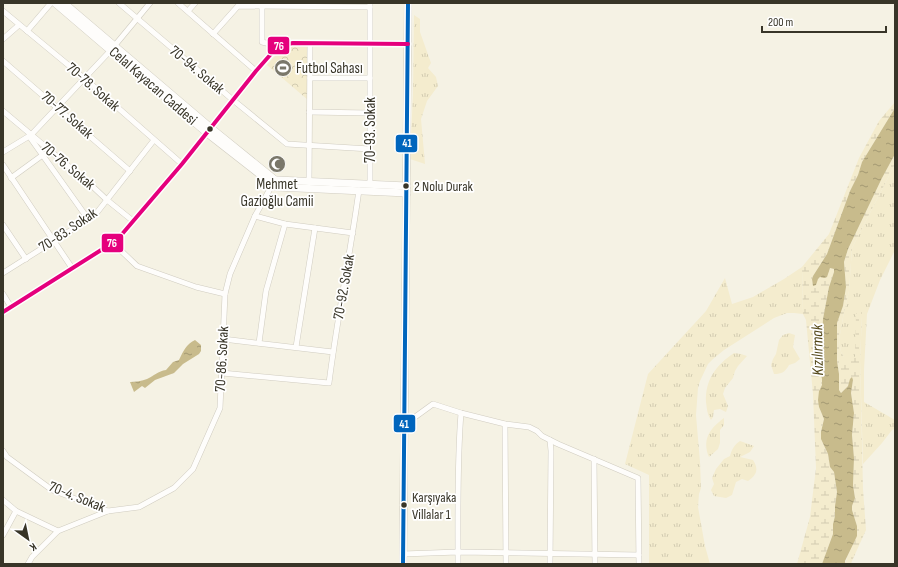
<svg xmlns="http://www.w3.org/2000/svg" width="898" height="567" font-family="'Sofia Sans Condensed',sans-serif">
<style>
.grass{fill:url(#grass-tufts)}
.wetland{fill:url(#wetland-marsh)}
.park{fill:url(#park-crowns)}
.garden{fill:#f4ecce}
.water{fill:url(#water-ripples)}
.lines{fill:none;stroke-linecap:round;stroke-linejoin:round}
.street-casing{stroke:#d0ccc0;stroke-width:6}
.secondary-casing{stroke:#d0ccc0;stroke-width:8}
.street{stroke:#fefdfb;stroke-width:5}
.secondary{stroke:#fefdfb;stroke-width:7}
.bus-1-casing{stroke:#fff;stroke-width:7}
.bus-2-casing{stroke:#fff;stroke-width:7}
.bus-1{stroke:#0065bd;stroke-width:4}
.bus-2{stroke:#e5007d;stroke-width:4}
.bus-dot{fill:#383528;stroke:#fff;stroke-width:1.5}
.labels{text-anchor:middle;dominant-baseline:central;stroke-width:3.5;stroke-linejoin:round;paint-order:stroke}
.bus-label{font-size:14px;fill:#383528;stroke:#fff;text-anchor:start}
.poi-label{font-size:15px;fill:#383528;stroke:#fff;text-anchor:start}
.street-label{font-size:15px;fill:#383528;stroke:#fff}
.water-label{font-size:16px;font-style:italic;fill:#514515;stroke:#fff}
.line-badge{stroke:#fff;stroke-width:1.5}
.badge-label{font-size:11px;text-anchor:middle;font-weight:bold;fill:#fff}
</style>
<defs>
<pattern id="grass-tufts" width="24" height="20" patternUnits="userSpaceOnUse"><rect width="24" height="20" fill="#f4ecce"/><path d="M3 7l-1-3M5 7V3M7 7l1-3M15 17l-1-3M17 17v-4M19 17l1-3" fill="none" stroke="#d2cbb1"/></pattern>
<pattern id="wetland-marsh" width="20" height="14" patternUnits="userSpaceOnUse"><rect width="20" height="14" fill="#f4ecce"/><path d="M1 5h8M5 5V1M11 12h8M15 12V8" fill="none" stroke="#d2cbb1"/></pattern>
<pattern id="park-crowns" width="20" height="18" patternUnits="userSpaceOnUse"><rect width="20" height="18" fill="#f4ecce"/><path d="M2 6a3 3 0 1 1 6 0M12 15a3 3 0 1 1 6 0" fill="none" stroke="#d2cbb1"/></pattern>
<pattern id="water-ripples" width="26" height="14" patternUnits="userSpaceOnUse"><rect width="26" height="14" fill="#c8bb8c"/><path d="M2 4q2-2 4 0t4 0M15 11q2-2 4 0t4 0" fill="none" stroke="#a39972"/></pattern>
</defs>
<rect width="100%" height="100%" fill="#f5f2e4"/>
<g class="grass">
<path d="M414 15 420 19V32L431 63 428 68 436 77 438 86 427 101 421 119 425 164 410 159 413 94Z"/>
<path d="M895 164V250L880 280 867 314 864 370V402L895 420V429L892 430 882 443 863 464 860 360 862 316V310L855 357H844L841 352 839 340 844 312 849 291 852 248Z"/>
<path d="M802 267 803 314 794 313H787L774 318 724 350 713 359 708 364 700 381 698 388 696 415 700 462 701 488 699 494 698 507 705 546 710 564H649V475L625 464 648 374 706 311 725 278 732 304 753 297 784 279Z"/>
<path d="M789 333 795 335 793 347 800 359 795 363 789 365C785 372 782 374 774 374L771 365 773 359 776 354 779 340 783 335Z"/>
<path d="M734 353 741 354 747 356 738 366 735 371 733 378 725 388 723 394 728 406 726 412 720 409 714 410 713 417 711 420C707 414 707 409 706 402 705 380 716 365 734 353Z"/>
<path d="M724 418V425L720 430V443L718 449 709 457C702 440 709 429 724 418Z"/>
<path d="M740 441 754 446 750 452 740 457 753 460C759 469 757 475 748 481L742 479 736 482 732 495 726 498 714 496 711 490 714 484 712 478 716 469 724 459 730 456C732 449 734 445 740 441Z"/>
</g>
<g class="wetland">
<path d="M895 102V108L862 162 858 175 850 191 827 254 813 276 812 279 813 285 818 279 830 268 834 269V272L829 287 823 319 821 352 819 359V366L822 379V385L819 391V407L824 419 821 432V439L828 454 830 467 834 472 837 492 835 506V516L833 524V534L822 564H797L810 517 816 468 813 394 806 320 803 314 802 267 829 234 859 158 879 121Z"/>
<path d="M895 154V164L852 248 849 291 844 312 839 340 841 352 844 357H855L856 314 862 309V316L860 360 863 489 866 530 852 561 851 564H845L857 526 852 510V506L855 497 853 485 854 458 852 435 854 413 851 393 853 380 841 393 839 390V374L837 361V323L843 306 846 287 844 262 848 249 882 178Z"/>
</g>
<path class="park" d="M293 46H304L309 48 308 100 267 65C275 56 281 48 293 46Z"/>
<path class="garden" d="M279 59 293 70 287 77 274 66Z"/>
<g class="water">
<path d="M895 108V154L882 178 848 249 844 262 846 287 843 306 837 323V361L839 374V390L841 393 848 386 850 379 852 377 853 380 851 393 854 413 852 435 854 458 853 485 855 498 852 506V510L857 526V536L845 561V564H822L833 534V524L835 516V506L837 492 834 472 830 467 828 454 821 439V432L824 419 819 407 818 400 819 391 822 385V379L819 366V358L821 352 823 319 829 287 834 272V269L830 268 827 277 824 278 820 277 818 279 816 285 813 286 812 279 813 276 827 254 850 191 858 175 862 162Z"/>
<path d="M195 340 201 345V351L199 354 183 364 174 373 155 380 145 388 142 386 134 392 130 382C136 382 142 381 147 379 154 376 158 371 166 370L173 362 179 360C183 352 186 344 195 340Z"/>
</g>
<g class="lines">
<g class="street-casing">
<g id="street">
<path d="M119 3 233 100 287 144 370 149"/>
<path d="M178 3 256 71"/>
<path d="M262 4V42L278 46"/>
<path d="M3 11 84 78 182 164"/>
<path d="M188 11 195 3"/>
<path d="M27 31 51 3"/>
<path d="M213 34 238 6 370 7"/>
<path d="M3 39 19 25"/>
<path d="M3 61 130 171"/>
<path d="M310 78H370"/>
<path d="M3 111 91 185 107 200 133 221"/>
<path d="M309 112 370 113"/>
<path d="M29 136 88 219"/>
<path d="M3 152 31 135 111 50 150 3"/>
<path d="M3 165 72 268"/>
<path d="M11 178 44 154"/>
<path d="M309 182 310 43"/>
<path d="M370 184V3"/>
<path d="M255 216 285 224 353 233"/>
<path d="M3 225 26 259"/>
<path d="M113 243 137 266 196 287 225 294"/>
<path d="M3 273 95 215 154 140"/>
<path d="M3 294 11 307"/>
<path d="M3 312 117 240 182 164 256 71 278 46 293 43 408 44"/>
<path d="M223 339 333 352"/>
<path d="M259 343 266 291 285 224"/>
<path d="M296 347 315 228"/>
<path d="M222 373 329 383C337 319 350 255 359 190"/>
<path d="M505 424 506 564"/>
<path d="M404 425 433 404 461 413 505 424 529 427 537 431 542 436 558 444 638 478 639 564"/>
<path d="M550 440 551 451 550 564"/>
<path d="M3 451 7 457 52 490 108 511 139 507 174 488 193 469 220 408 225 294 230 274 255 216 271 187"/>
<path d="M594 459 595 564"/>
<path d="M3 500 16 511 58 531"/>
<path d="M3 535 16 511"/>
<path d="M403 554 458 552 639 555"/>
<path d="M28 564 32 557 58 531 108 511"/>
<path d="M458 564C458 514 457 463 461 413"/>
</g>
</g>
<g class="secondary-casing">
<g id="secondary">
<path d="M55 3 207 133 267 180 270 184"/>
<path d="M64 3 211 128 274 179"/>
<path d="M277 180 407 186"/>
<path d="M276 187 407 193"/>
<path d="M403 564 408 3"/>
</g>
</g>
<use href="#street" class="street"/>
<use href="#secondary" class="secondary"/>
<g class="bus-1-casing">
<path id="bus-1" d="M403 564 408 3"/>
</g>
<g class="bus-2-casing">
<path id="bus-2" d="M3 312 117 240 182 164 256 71 278 46 293 43 408 44"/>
</g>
<use href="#bus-1" class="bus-1"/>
<use href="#bus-2" class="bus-2"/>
</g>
<defs>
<g id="stadium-disc" transform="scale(0.9)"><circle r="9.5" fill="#7a776a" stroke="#fff"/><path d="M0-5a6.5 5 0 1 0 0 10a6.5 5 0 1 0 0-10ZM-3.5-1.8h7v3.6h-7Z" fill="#fff"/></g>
<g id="mosque-disc" transform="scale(0.9)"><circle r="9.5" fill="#7a776a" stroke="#fff"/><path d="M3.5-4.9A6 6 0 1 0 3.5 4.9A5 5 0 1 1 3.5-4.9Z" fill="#fff"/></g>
</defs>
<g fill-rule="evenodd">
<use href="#stadium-disc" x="283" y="68"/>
<use href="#mosque-disc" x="277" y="164"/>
</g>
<g class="bus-dot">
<circle cx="210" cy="129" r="3.5"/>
<circle cx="406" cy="186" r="3.5"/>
<circle cx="404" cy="505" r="3.5"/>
</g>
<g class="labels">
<g class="bus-label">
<text x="414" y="186">2 Nolu Durak</text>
<text x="412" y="497">Karşıyaka<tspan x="412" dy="17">Villalar 1</tspan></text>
</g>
<g class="poi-label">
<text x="296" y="68">Futbol Sahası</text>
<text x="277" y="184" text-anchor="middle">Mehmet<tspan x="277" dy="17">Gazioğlu Camii</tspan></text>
</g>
<g class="street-label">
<text transform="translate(197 70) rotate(40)">70-94. Sokak</text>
<text transform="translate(153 86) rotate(41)">Celal Kayacan Caddesi</text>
<text transform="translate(93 87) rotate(41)">70-78. Sokak</text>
<text transform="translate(67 115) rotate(41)">70-77. Sokak</text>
<text transform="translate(370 130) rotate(-90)">70-93. Sokak</text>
<text transform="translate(68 166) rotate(40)">70-76. Sokak</text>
<text transform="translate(68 230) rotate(-34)">70-83. Sokak</text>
<text transform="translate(344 287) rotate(-80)">70-92. Sokak</text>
<text transform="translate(222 359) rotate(-87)">70-86. Sokak</text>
<text transform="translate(77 497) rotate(22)">70-4. Sokak</text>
</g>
<g class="water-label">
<text transform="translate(818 350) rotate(-91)">Kızılırmak</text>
</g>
</g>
<g class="line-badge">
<rect x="267" y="36" width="23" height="19" rx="4" fill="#e5007d"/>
<rect x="395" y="134" width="23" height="19" rx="4" fill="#0065bd"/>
<rect x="101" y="233" width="23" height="20" rx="4" fill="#e5007d"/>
<rect x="393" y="414" width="23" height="19" rx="4" fill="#0065bd"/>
</g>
<g class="badge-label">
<text x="279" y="50">76</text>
<text x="407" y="147">41</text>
<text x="112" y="247">76</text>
<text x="404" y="428">41</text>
</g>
<rect width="898" height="567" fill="none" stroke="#383528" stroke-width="8"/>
<g transform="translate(28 539) rotate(147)" stroke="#ffffff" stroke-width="3" paint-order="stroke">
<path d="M0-3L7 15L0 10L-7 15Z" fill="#383528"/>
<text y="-6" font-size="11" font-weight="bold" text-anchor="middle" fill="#383528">K</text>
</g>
<path d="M762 26v6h124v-6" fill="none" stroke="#383528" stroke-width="2"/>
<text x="768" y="26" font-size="12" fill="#383528" stroke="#ffffff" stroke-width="3" paint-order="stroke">200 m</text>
</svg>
